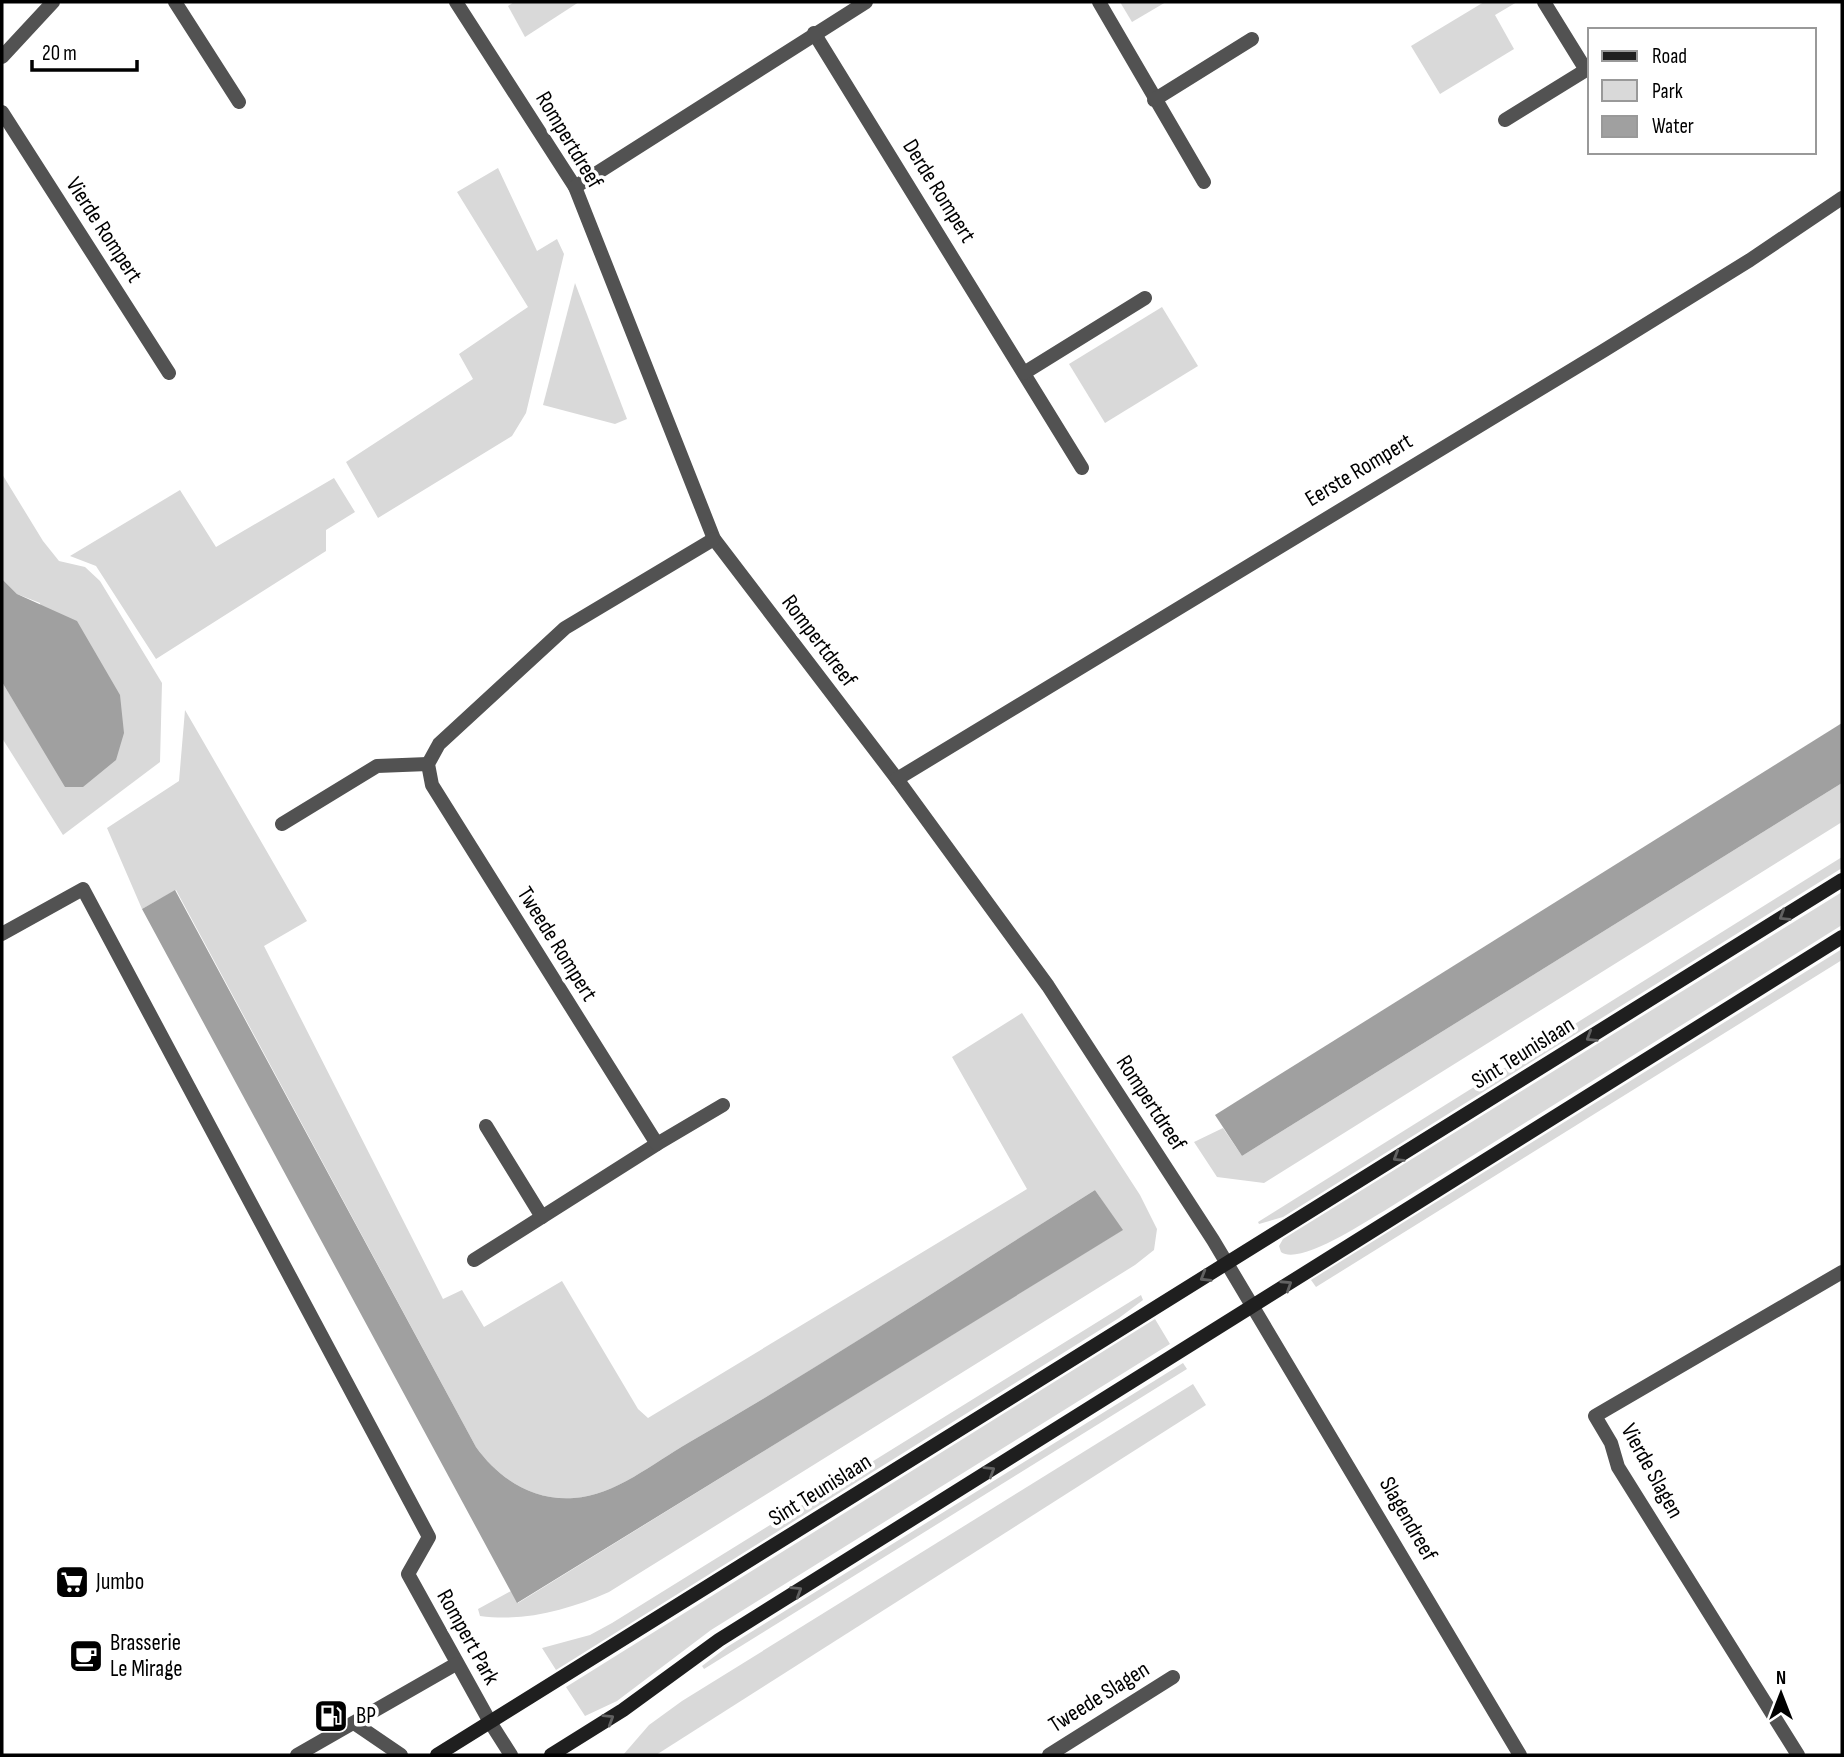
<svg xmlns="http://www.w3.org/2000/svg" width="1844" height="1757" font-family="'Sofia Sans Condensed',sans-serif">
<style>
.green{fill:#d9d9d9}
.water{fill:#a0a0a0}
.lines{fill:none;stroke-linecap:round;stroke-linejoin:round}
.lane{stroke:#525252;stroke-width:14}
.street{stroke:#525252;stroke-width:14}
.secondary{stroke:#1f1f1f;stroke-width:14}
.oneway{stroke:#626262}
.labels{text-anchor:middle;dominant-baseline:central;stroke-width:7;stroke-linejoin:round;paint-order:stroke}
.street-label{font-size:23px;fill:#000;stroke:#fff}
.poi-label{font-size:23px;fill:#000;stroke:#fff;text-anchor:start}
</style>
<rect width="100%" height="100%" fill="#fff"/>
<g class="green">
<path d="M514 2H579L525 37 508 6Z"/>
<path d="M1120 2H1166L1132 22Z"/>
<path d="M1484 2H1517L1495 15 1514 49 1440 94 1411 46Z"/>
<path d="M498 168 537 251 557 239 564 254 526 413 512 436 378 518 346 462 473 379 459 354 528 307 457 192Z"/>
<path d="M575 283 627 419 615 424 543 405Z"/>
<path d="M1162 307 1198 366 1105 423 1069 364Z"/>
<path d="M2 474 43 541 59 561 85 567 100 581 162 683 160 762 63 835 2 738V682L66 787 40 603 17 594 2 579Z"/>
<path d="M334 478 355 512 326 530V551L156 659 96 566 70 556 180 490 216 547Z"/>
<path d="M185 710 307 921 264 946 443 1299 462 1290 484 1327 562 1281 638 1409 648 1418 1027 1189 952 1057 1022 1013 1140 1195 1157 1229 1154 1250 1135 1265 609 1592C568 1610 525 1622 480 1616L478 1609 511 1591 518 1603 1122 1230 1095 1190C960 1275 826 1364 688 1443 655 1462 614 1496 574 1498 533 1501 499 1479 476 1447L176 890 142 909 107 828 179 781Z"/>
<path d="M1842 783V822L1264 1183 1217 1177 1194 1142 1223 1128 1242 1156Z"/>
<path d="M1842 857V868L1283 1217 1259 1224 1258 1222Z"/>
<path d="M1842 892V925L1384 1211C1365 1222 1299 1266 1281 1252L1279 1246 1283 1239Z"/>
<path d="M1842 949V960L1316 1287 1311 1280Z"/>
<path d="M1141 1295 1143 1300 1119 1318 556 1670 542 1648 590 1635 612 1623Z"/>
<path d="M1155 1319 1170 1344 711 1630 617 1701 585 1716 566 1687Z"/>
<path d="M1183 1363 1187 1369 704 1669 702 1666 727 1647Z"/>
<path d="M1193 1384 1206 1405 656 1755H623L649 1725 682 1701Z"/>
</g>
<g class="water">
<path d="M2 579 17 594 77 621 120 695 124 733 116 760 83 787H65L2 682Z"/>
<path d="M1842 723V783L1242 1156 1215 1115Z"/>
<path d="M175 890 476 1447C499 1479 533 1501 574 1498 614 1496 655 1462 688 1443 827 1363 960 1275 1095 1190L1123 1230 517 1603 142 909Z"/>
</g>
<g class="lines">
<g class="lane">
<path d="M175 2 239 102"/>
<path d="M1099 2 1204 182"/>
<path d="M1154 100 1252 39"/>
<path d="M2 934 83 889 429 1537 408 1574 490 1722"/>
<path d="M486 1126 542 1217"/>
<path d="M474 1260 657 1144"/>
<path d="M354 1723 401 1755"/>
<path d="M297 1755 456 1664"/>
</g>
<g class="street">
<path d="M456 2 575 187 714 539 897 779 1048 986 1213 1240 1520 1755"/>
<path d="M814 33 1082 468"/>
<path d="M2 57 53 2"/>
<path d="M2 112 169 373"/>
<path d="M1505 120 1586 70 1544 2"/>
<path d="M575 187 866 2"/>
<path d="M1024 373 1145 298"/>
<path d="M714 539 565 628 439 744 428 764 432 785 657 1144 723 1105"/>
<path d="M897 779 1603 351 1750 260 1842 198"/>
<path d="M282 824 377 766 428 764"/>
<path d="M490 1722 511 1755"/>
<path d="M1049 1755 1173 1677"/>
<path d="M1798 1755 1618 1467 1611 1443 1595 1416 1842 1272"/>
</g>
<g class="secondary">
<path d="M437 1755 1842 880"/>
<path d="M551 1755 623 1710 719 1640 1842 937"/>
</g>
</g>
<defs><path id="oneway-chevron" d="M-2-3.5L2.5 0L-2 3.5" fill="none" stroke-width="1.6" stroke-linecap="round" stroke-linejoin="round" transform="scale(1.75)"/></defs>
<g class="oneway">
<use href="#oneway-chevron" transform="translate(1784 916) rotate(148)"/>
<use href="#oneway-chevron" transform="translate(1591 1037) rotate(148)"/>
<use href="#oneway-chevron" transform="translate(1398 1157) rotate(148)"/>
<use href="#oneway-chevron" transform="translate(1205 1277) rotate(149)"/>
<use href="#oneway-chevron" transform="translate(1287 1285) rotate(-33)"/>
<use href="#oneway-chevron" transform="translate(990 1471) rotate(-32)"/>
<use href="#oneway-chevron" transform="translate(797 1591) rotate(-32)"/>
<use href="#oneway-chevron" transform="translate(609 1719) rotate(-32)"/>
</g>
<defs>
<g id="supermarket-square" transform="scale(1.75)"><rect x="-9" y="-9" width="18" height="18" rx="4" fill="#000" stroke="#fff"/><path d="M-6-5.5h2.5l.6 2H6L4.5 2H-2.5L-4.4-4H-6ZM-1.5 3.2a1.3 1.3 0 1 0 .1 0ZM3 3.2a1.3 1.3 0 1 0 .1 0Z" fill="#fff"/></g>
<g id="cafe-square" transform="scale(1.75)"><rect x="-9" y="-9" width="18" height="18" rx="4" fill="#000" stroke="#fff"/><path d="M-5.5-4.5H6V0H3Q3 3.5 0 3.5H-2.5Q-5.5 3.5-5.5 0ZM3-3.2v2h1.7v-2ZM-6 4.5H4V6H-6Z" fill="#fff"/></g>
<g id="fuel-square" transform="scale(1.75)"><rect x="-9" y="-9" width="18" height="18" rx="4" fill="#000" stroke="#fff"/><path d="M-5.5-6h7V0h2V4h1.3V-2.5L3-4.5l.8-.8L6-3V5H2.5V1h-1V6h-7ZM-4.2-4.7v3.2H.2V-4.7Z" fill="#fff"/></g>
</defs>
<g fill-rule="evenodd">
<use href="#supermarket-square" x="72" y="1582"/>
<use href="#cafe-square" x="86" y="1656"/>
<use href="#fuel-square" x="331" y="1716"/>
</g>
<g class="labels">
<g class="street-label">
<text transform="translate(569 140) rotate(59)">Rompertdreef</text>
<text transform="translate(939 191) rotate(58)">Derde Rompert</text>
<text transform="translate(104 230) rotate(57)">Vierde Rompert</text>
<text transform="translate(1359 470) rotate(-31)">Eerste Rompert</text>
<text transform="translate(819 641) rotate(53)">Rompertdreef</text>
<text transform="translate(557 944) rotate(58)">Tweede Rompert</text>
<text transform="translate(1523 1053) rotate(-32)">Sint Teunislaan</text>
<text transform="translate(1151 1103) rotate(57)">Rompertdreef</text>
<text transform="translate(1652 1471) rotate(61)">Vierde Slagen</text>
<text transform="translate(820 1490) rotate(-32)">Sint Teunislaan</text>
<text transform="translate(1408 1519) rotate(60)">Slagendreef</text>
<text transform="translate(468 1637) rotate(61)">Rompert Park</text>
<text transform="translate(1099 1697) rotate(-32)">Tweede Slagen</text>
</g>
<g class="poi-label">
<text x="96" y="1582">Jumbo</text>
<text x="110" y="1643">Brasserie<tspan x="110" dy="26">Le Mirage</tspan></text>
<text x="356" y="1716">BP</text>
</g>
</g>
<rect width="1844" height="1757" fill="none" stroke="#000000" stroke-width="7"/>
<rect x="1588" y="28" width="228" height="126" fill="#ffffff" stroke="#999999" stroke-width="2"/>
<rect x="1602" y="51" width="35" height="10" fill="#1f1f1f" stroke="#999999" stroke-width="2"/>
<text x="1652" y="63" font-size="21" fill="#000000">Road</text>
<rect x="1602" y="80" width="35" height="21" fill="#d9d9d9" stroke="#999999" stroke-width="2"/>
<text x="1652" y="98" font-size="21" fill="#000000">Park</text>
<rect x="1602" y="116" width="35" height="21" fill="#a0a0a0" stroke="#999999" stroke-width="2"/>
<text x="1652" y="133" font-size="21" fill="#000000">Water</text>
<g transform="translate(1781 1694)" stroke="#ffffff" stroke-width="5" paint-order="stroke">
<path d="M0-5L12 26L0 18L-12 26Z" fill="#000000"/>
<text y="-10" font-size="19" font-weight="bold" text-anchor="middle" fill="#000000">N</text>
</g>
<path d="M32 60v10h105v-10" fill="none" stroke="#000000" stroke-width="3.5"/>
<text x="42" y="60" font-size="21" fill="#000000" stroke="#ffffff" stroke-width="5" paint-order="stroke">20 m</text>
</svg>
